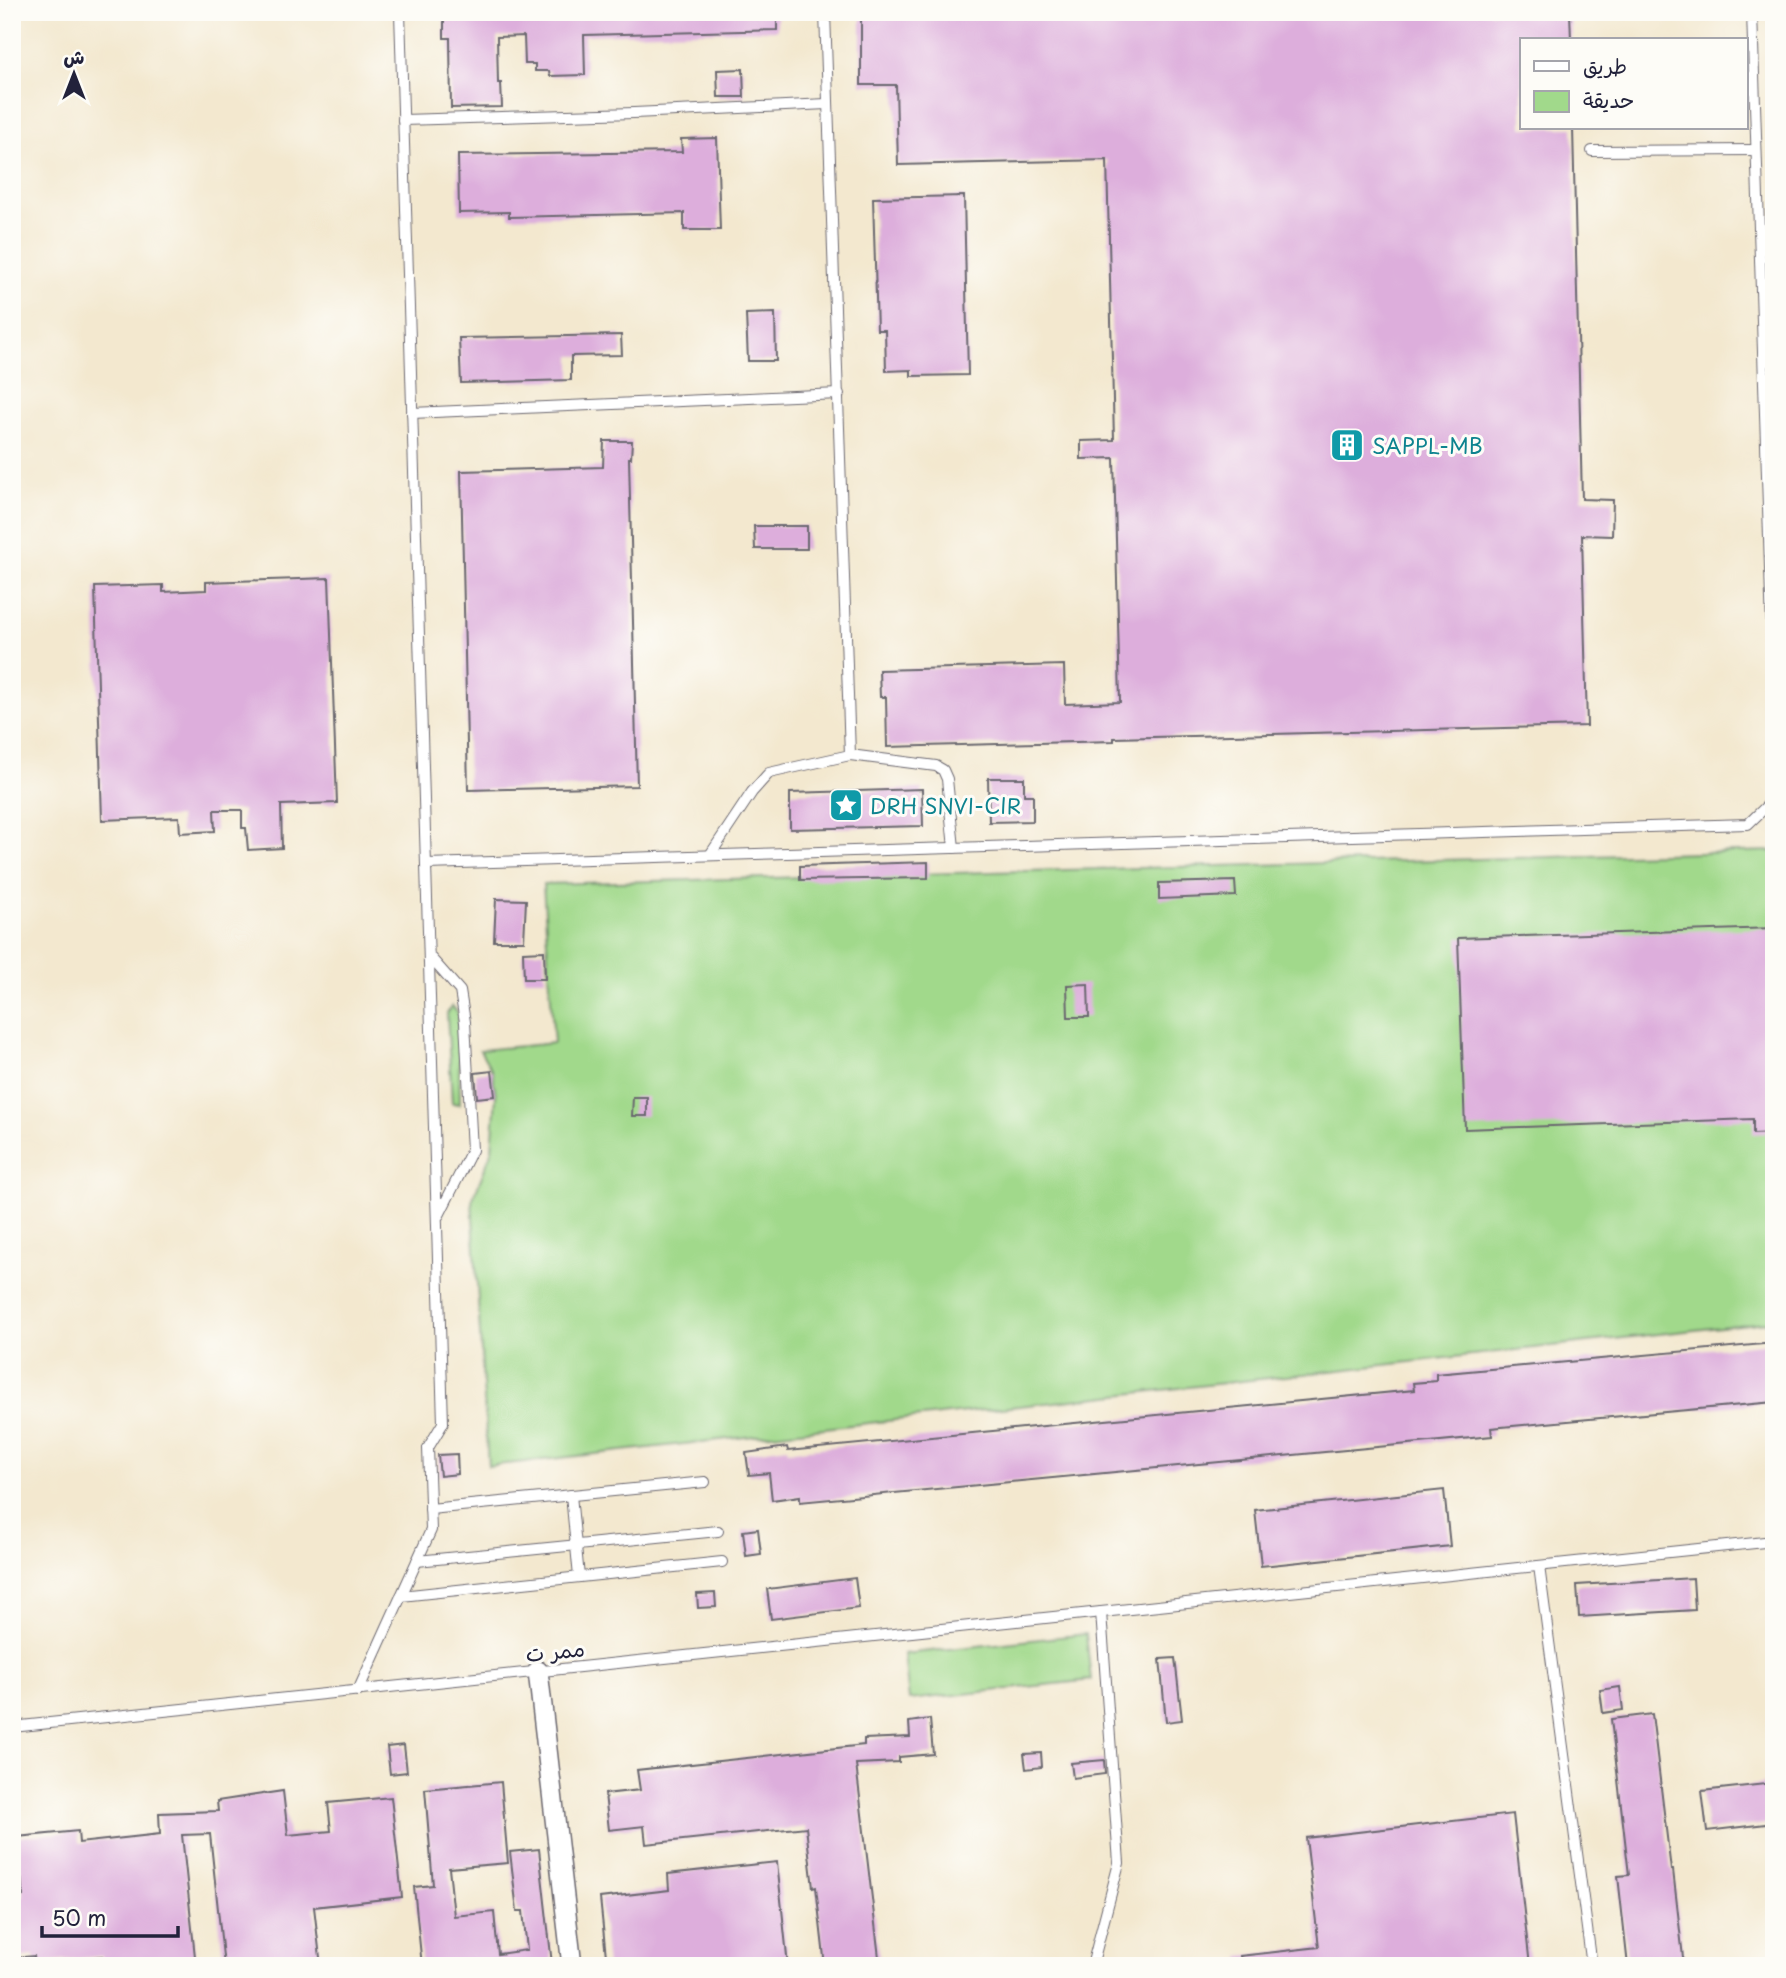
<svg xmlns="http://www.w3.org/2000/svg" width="1786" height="1978" font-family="'Playpen Sans','Playpen Sans Arabic',sans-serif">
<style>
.green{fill:#a1d98b;stroke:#627e63;stroke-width:2}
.building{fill:#ddaedc}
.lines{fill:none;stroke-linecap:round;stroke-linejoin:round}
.service-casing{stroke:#6b676f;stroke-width:12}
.minor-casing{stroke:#6b676f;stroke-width:22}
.service{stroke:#fff;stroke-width:10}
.minor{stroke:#fff;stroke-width:19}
.labels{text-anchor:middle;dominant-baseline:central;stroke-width:6;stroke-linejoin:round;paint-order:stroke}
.culture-label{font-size:21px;fill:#0d838f;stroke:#fdfcf7;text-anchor:start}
.street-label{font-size:21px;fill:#22223b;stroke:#fdfcf7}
</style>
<rect width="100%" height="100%" fill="#fdfcf7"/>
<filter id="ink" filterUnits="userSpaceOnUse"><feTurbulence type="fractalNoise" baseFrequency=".0143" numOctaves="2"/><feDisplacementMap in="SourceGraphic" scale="14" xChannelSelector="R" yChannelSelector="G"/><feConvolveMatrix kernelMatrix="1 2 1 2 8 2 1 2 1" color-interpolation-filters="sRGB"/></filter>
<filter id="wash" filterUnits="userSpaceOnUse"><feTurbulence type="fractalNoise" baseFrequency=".00686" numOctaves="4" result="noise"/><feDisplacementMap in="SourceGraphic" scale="28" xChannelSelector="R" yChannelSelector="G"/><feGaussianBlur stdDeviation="1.57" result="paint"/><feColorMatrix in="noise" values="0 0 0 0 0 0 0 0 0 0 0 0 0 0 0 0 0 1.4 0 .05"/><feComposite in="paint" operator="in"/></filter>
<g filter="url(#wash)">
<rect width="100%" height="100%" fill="#f3e8cf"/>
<g class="green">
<path d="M1774 851V1321L488 1466 472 1201 492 1150 496 1096 492 1071 480 1050 554 1043 543 884Z"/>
<path d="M452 1006 458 1013 460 1104 452 1103 447 1013Z"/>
<path d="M1086 1634 1091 1680 909 1700 904 1654Z"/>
</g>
<g id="blocks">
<g class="building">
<path d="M444 12H777V30L584 35 585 75 550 76 549 71H535V64H525L524 36 497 37 498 83H501L502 107 451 108 450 38H444Z"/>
<path d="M861 12H1570L1571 40H1522V128H1573L1582 499 1613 500 1612 536 1582 535 1587 726 1114 738V741L887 747 886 697H880L879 670 1064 665 1065 704 1120 702 1114 458 1081 459V441L1114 440 1107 160 898 165 896 85H861Z"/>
<path d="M743 69 744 97H718L717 70Z"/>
<path d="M717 138 720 230H684V213L509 217V212L459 213 458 155 682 152 681 139Z"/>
<path d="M964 196 968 375 911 376V370L886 371 885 330H877L873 198Z"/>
<path d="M775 313 776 361H748L746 314Z"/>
<path d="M621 335 622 355 571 356V380L461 383 459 338Z"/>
<path d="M604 441H632L631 458H629L637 786 468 790 461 471 603 467Z"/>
<path d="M754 526H807V549H755Z"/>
<path d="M329 578 337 803 281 805 282 848 248 850 246 828H242V810H214L215 831 180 833 179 817 102 820 95 587 163 585V592L206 590V582Z"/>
<path d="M988 778H1024V795H1033V821L989 822Z"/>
<path d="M922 789 923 826 790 829V793Z"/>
<path d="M928 862V878L800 880V866Z"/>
<path d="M1235 881 1236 896 1159 899V883Z"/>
<path d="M496 899 526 900 524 941H494Z"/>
<path d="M1774 928V1133L1753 1134V1119L1465 1129 1458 938Z"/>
<path d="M544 951 545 979H524L523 952Z"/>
<path d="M1088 984 1089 1017H1068L1067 985Z"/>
<path d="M492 1071 495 1096 477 1098 475 1073Z"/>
<path d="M633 1097H647V1116H632Z"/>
<path d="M1774 1343V1402L1491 1428 1492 1436 800 1502V1496L772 1500 769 1473 749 1475 746 1453 787 1447 788 1451 1414 1390 1413 1383 1436 1381V1374Z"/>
<path d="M457 1454 458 1474 440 1476 438 1455Z"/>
<path d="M1444 1490 1450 1546 1261 1566 1255 1510Z"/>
<path d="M758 1529 761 1554 746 1556 743 1531Z"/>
<path d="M855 1578 859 1608 771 1619 767 1589Z"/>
<path d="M1693 1578 1695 1610 1579 1617 1577 1585Z"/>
<path d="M715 1593 716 1607 698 1608 697 1594Z"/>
<path d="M1175 1658 1182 1720 1166 1722 1160 1659Z"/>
<path d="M1620 1687 1623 1710 1603 1713 1600 1690Z"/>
<path d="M1652 1714 1671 1870H1673L1684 1966H1628L1618 1876 1629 1875 1611 1719Z"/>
<path d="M930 1719 933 1754 899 1757V1762L856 1764 880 1966H825L816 1887 813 1888 806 1827 646 1844 644 1826 609 1830 605 1794 640 1790 637 1770 864 1745V1739L910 1737 909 1722Z"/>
<path d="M404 1745 407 1772 390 1774 387 1747Z"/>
<path d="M1041 1753 1042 1767 1026 1769 1024 1754Z"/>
<path d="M1104 1760 1105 1774 1073 1778 1071 1763Z"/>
<path d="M501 1782 508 1863 449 1868 454 1916 494 1912 498 1954 527 1950 523 1911H517L510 1852 539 1849 552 1964 531 1966H422L414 1887 433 1885 425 1789Z"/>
<path d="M1774 1783V1823L1707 1831 1702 1791Z"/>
<path d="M283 1791 288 1835 331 1831 328 1803 391 1797 402 1897 314 1907 321 1966H224L210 1834 182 1835 196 1966H103L102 1956 35 1963 34 1956 12 1958V1897L23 1896 17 1837 78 1831 79 1843 160 1834 159 1813 218 1811 217 1801Z"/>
<path d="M1513 1814 1530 1966H1241L1240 1956 1319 1947 1306 1838Z"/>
<path d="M777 1862 788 1966H607L600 1898 669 1890 668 1874Z"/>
</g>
</g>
</g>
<g filter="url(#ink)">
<use href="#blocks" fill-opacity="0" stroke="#6b676f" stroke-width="2"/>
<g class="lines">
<g class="service-casing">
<g id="service">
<path d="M1752 12 1774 692"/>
<path d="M403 120 634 113 827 104"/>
<path d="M1592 151 1756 150"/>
<path d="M412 413 839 394"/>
<path d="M850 755 936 766 943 770 947 779 954 848"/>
<path d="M710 855 752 792 769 773 850 755 825 12"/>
<path d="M426 864 1748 824 1774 799"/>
<path d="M429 956 460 991 465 1022 472 1150 439 1215"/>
<path d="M571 1495 579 1577"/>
<path d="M430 1509 705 1482"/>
<path d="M417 1561 718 1531"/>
<path d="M1539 1566 1592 1966"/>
<path d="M401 1596 722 1562"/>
<path d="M358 1691 431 1530 428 1448 443 1423 400 12"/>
<path d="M12 1727 1774 1541"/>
<path d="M1092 1966 1119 1863 1101 1612"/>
</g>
</g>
<g class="minor-casing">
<path id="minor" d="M538 1671 572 1966"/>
</g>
<use href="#service" class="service"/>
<use href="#minor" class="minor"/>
</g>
</g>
<defs>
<g id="building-square" transform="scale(1.75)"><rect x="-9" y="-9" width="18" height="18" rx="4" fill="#0f9aa8" stroke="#fdfcf7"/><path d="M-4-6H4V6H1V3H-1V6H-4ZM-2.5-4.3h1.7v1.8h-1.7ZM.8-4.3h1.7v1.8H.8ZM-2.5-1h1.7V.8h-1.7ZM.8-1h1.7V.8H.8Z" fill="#fff"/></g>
<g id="sight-square" transform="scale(1.75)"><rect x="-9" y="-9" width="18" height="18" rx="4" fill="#0f9aa8" stroke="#fdfcf7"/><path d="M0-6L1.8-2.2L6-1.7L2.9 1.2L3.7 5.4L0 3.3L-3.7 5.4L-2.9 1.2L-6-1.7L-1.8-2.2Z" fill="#fff"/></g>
</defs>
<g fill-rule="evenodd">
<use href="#building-square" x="1347" y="445"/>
<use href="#sight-square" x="846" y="805"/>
</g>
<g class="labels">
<g class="culture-label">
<text x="1372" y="445">SAPPL-MB</text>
<text x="870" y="805">DRH SNVI-CIR</text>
</g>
<g class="street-label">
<text transform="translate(555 1650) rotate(-6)">ممر ت</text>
</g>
</g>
<rect width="1786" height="1978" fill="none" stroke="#fdfcf7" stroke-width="42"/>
<rect x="1520" y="38" width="228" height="91" fill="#fdfcf7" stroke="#a5a5ac" stroke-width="2"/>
<rect x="1534" y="61" width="35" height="10" fill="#ffffff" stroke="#a5a5ac" stroke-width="2"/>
<text x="1583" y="74" font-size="21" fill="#22223b">طريق</text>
<rect x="1534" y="91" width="35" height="21" fill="#a1d98b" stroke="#a5a5ac" stroke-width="2"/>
<text x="1583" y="108" font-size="21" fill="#22223b">حديقة</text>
<g transform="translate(74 74)" stroke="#fdfcf7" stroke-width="5" paint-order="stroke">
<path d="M0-5L12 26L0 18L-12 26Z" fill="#22223b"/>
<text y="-10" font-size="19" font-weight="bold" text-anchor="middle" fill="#22223b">ش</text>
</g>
<path d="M42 1926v10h136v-10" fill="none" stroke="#22223b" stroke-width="3.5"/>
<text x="52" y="1926" font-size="21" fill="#22223b" stroke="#fdfcf7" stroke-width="5" paint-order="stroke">50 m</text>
</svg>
